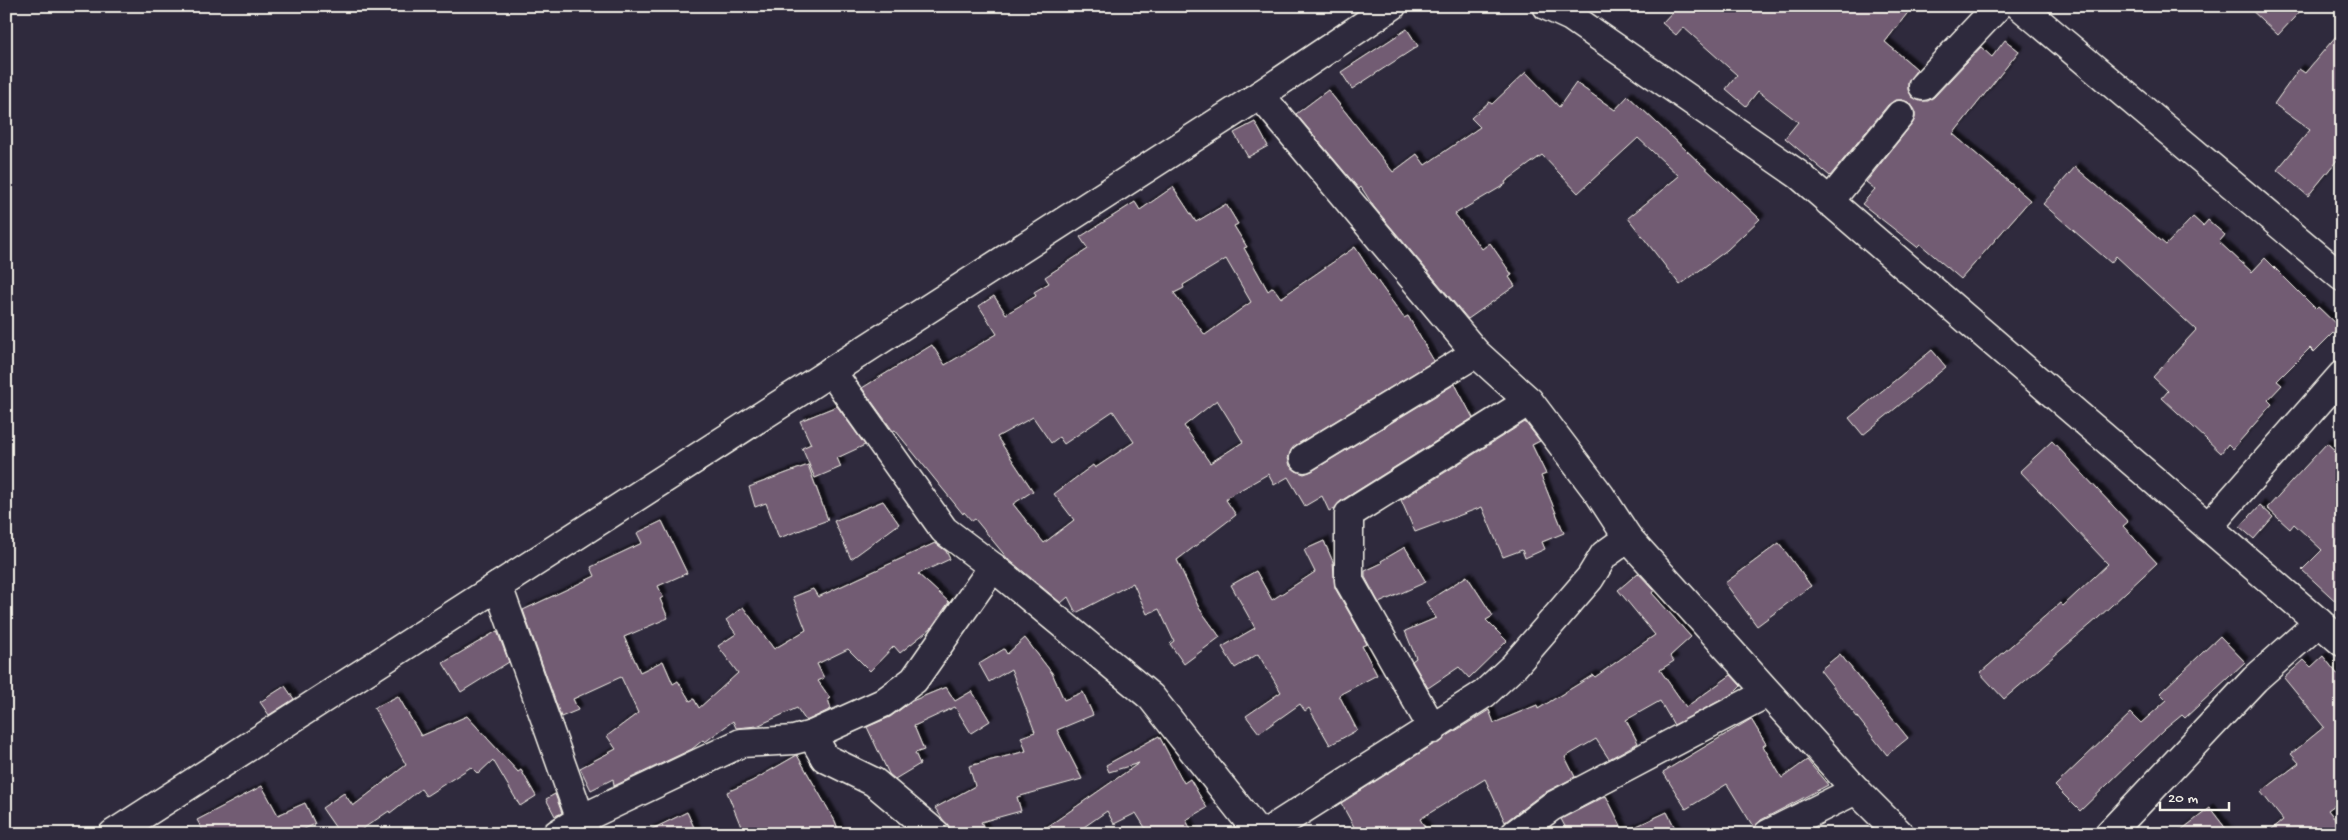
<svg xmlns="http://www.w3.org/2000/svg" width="2348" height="840" font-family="'Gochi Hand',sans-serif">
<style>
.building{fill:#725c73;stroke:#f4f1e8;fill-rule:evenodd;filter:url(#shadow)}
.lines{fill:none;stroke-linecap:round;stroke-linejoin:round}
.minor-casing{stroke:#f4f1e8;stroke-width:31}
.minor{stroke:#2f2a3d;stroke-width:28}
</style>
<defs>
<filter id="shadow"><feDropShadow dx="4.5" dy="-4.5" stdDeviation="1" flood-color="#0009"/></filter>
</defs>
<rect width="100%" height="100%" fill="#2f2a3d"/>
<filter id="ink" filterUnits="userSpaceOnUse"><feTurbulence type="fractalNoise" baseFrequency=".02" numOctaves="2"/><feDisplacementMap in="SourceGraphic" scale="10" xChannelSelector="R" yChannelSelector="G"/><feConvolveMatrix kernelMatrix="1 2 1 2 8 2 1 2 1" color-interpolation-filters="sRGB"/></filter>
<g filter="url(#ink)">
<g class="building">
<path d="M1678 6H1913L1885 42 1917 69 1908 82V90L1912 97 1920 101H1928L1934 97 1981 47 1992 57 2005 40 2019 51 1953 134 2030 200 1961 279 1920 244 1917 247 1862 204 1875 189 1866 182 1912 124 1915 118V110L1910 103 1902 100H1895L1888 105 1830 176 1785 138 1798 122 1758 91 1746 106 1726 89 1737 75 1683 27 1676 35 1662 23Z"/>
<path d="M2247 6H2305L2278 35Z"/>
<path d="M1407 29 1418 46 1352 89 1341 72Z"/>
<path d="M2342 29V154L2308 196 2277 170 2310 130 2274 104 2299 69 2305 73Z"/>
<path d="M1526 72 1559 107 1576 83 1615 110 1628 96 1760 219 1727 250 1680 285 1628 218 1679 176 1638 138 1578 193 1542 155 1505 182 1506 184 1455 214 1482 249 1490 243 1512 275 1509 277 1515 286 1468 319 1374 207 1361 187 1359 189 1296 114 1328 90 1393 172 1417 154 1425 165 1480 127 1471 118 1489 102 1492 104Z"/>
<path d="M1255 122 1268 146 1248 157 1234 133Z"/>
<path d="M2075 167 2166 245 2193 217 2203 226 2208 220 2225 235 2219 242 2252 272 2265 258 2316 309 2318 307 2339 327 2314 352 2310 348 2277 381 2282 385 2268 400 2272 404 2233 449 2228 444 2221 453 2162 398 2168 391 2153 377 2196 330 2116 256 2111 263 2043 204Z"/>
<path d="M1173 187 1196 222 1226 204 1238 224 1234 226 1247 247 1244 248 1268 291 1273 287 1281 298 1355 247 1369 269 1404 318 1408 316 1434 361 1296 445 1291 450 1288 458 1290 466 1296 471 1304 474 1312 471 1455 384 1473 418 1341 501 1335 508 1329 511 1322 496 1305 506 1288 477 1274 485 1268 474 1228 497 1226 500 1236 515 1177 560 1199 608 1220 637 1184 664 1170 644 1174 641 1159 609 1147 614 1133 583 1076 613 1068 597 1061 603 1007 558 975 519 972 521 964 512 963 514 895 430 893 431 862 388 932 345 945 365 997 334 979 306 994 296 1006 314 1036 296 1034 292 1049 283 1045 277 1088 249 1080 237 1135 202 1140 210ZM1226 259 1251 302 1205 335 1174 293 1184 288 1183 285ZM1217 400 1243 442 1210 463 1184 426ZM1113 411 1134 442 1095 468 1093 465 1054 494 1074 520 1044 543 1013 504 1033 491 997 437 1033 417 1051 443 1059 437 1064 444Z"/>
<path d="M1932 350 1946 367 1863 435 1849 418Z"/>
<path d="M837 406 865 445 837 458 841 467 815 478 802 448 811 444 800 421Z"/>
<path d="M1525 422 1540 441 1532 445 1546 474 1541 476 1564 533 1542 542 1545 549 1525 558 1522 550 1503 557 1482 507 1415 532 1401 500Z"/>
<path d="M2052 441 2128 522 2123 526 2157 563 2097 619 2004 699 1980 673 2060 603 2063 606 2108 564 2020 471Z"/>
<path d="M2327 443 2342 457V607L2302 570 2322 550 2294 524 2290 529 2267 508Z"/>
<path d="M808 465 828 520 779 538 766 503 755 507 749 487Z"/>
<path d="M883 501 899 524 851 559 834 521Z"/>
<path d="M2260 505 2273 517 2254 539 2240 527Z"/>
<path d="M662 521 687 573 658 586 663 597 660 599 668 618 624 637 640 672 663 661 673 684 678 681 690 701 694 699 699 708 738 673 718 646 736 634 726 620 743 607 774 649 806 630 793 597 813 589 818 597 935 543 946 551 950 559 918 574 949 602 931 628 900 653 894 646 870 671 848 649 817 664 824 678 818 681 830 698 828 699 831 709 806 721 797 708 757 726 736 728 733 721 705 742 703 740 692 749 614 786 613 779 591 790 580 768 616 749 607 736 638 713 621 677 573 699 578 710 561 717 523 610 595 576 591 567 642 543 637 533Z"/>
<path d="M1324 541 1333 562 1335 588 1367 644 1362 646 1377 675 1339 695 1357 730 1330 745 1309 708 1305 711 1300 704 1259 733 1246 716 1281 692 1258 654 1235 668 1222 647 1255 628 1231 585 1256 571 1272 600 1315 572 1304 550Z"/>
<path d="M1779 543 1811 586 1757 626 1725 583Z"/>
<path d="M1405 547 1426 582 1379 603 1365 577V571L1382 563 1381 561Z"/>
<path d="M1638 573 1654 590 1652 593 1691 637 1670 656 1674 661 1660 670 1686 707 1731 675 1741 686 1734 693 1674 725 1660 701 1626 720 1638 743 1609 759 1596 739 1565 757 1575 777 1542 794 1505 822 1485 779 1420 819 1429 834H1358L1341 803 1434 744 1441 742 1447 736 1489 710 1494 723 1537 705 1538 709 1593 675 1595 677 1655 635 1618 590Z"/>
<path d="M1467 576 1493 616 1486 620 1507 641 1469 678 1459 667 1428 688 1412 661 1416 658 1405 631 1436 618 1426 602Z"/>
<path d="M497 631 509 662 461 692 443 663Z"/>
<path d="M2220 636 2245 662 2185 718 2182 715 2165 729 2080 811 2055 786 2131 713 2141 723 2167 700 2160 693Z"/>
<path d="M1025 638 1052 673 1064 700 1083 692 1093 715 1057 730 1082 779 1017 797 1021 811 981 822 987 834H953L935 808 975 786 969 766 1026 751 1021 737 1035 732 1011 669 989 682 979 664 1004 649 1007 654Z"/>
<path d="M1840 654 1908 738 1887 755 1820 670Z"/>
<path d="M2323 656 2342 680V800L2328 810 2342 828V834H2266L2283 820 2261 792 2299 763 2291 754 2324 727 2284 678 2304 660 2311 667Z"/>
<path d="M285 686 294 699 269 715 260 702Z"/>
<path d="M946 687 955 701 972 691 990 721 971 733 955 707 914 726 924 750 915 753 920 764 895 779 889 774 867 727 890 717 912 701Z"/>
<path d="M398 696 421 736 467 716 518 772 521 770 536 796 520 806 493 760 478 774 471 767 426 796 421 789 390 813 389 811 355 834H340L322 808 344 793 353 806 406 765 374 708Z"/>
<path d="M1751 719 1766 744 1763 746 1782 778 1807 760 1828 785 1761 820 1754 828 1727 784 1686 809 1663 772Z"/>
<path d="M1159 736 1184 783 1190 779 1207 808 1186 820 1193 834H1149L1136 813 1114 824 1107 811 1074 834H1037L1139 763 1109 772 1106 765Z"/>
<path d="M797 755 835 821 840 834H744L727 792 752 781Z"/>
<path d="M262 786 278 815 305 803 315 824 294 834H205L197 820Z"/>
<path d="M555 794 562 813 555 816 546 799Z"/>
<path d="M1606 796 1624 832 1667 812 1678 834H1569L1561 819Z"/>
<path d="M2210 808 2230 834H2176Z"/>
<path d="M687 812 697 834H642Z"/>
</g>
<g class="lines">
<g class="minor-casing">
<g id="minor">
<path d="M1547 6 1571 17 1799 175 2342 642"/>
<path d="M2020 6 2342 277"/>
<path d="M1923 86 1998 6"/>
<path d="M1260 95 1476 353 1529 401 1600 495 1628 538 1856 790 1900 834"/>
<path d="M1829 202 1900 115"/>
<path d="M831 371 944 530 993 567 1151 697 1259 834"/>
<path d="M1304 458 1476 353"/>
<path d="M2208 527 2342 375"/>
<path d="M498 586 586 834"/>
<path d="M1433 729 1349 581V514L1529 401"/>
<path d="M812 735 825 758 874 782 936 834"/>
<path d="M113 834 1260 95 1392 6"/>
<path d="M557 834 581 819 741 743 794 740 812 735 883 703 914 680 993 567"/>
<path d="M1264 834 1484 694 1514 666 1590 578 1604 555 1628 538"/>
<path d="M1515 834 1551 807 1767 693"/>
<path d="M1768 834 1856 790"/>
<path d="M2109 834 2255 679 2319 622"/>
</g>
</g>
<use href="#minor" class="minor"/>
</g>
</g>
<rect width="2348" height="840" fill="none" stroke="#2f2a3d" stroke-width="25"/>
<rect x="12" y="12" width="2323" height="815" fill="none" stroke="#f4f1e8" stroke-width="2" filter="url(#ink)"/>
<path d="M2160 802v8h69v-8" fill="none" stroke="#f4f1e8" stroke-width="2.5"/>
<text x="2168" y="802" font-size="15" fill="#f4f1e8" stroke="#2f2a3d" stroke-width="4" paint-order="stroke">20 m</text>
</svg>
